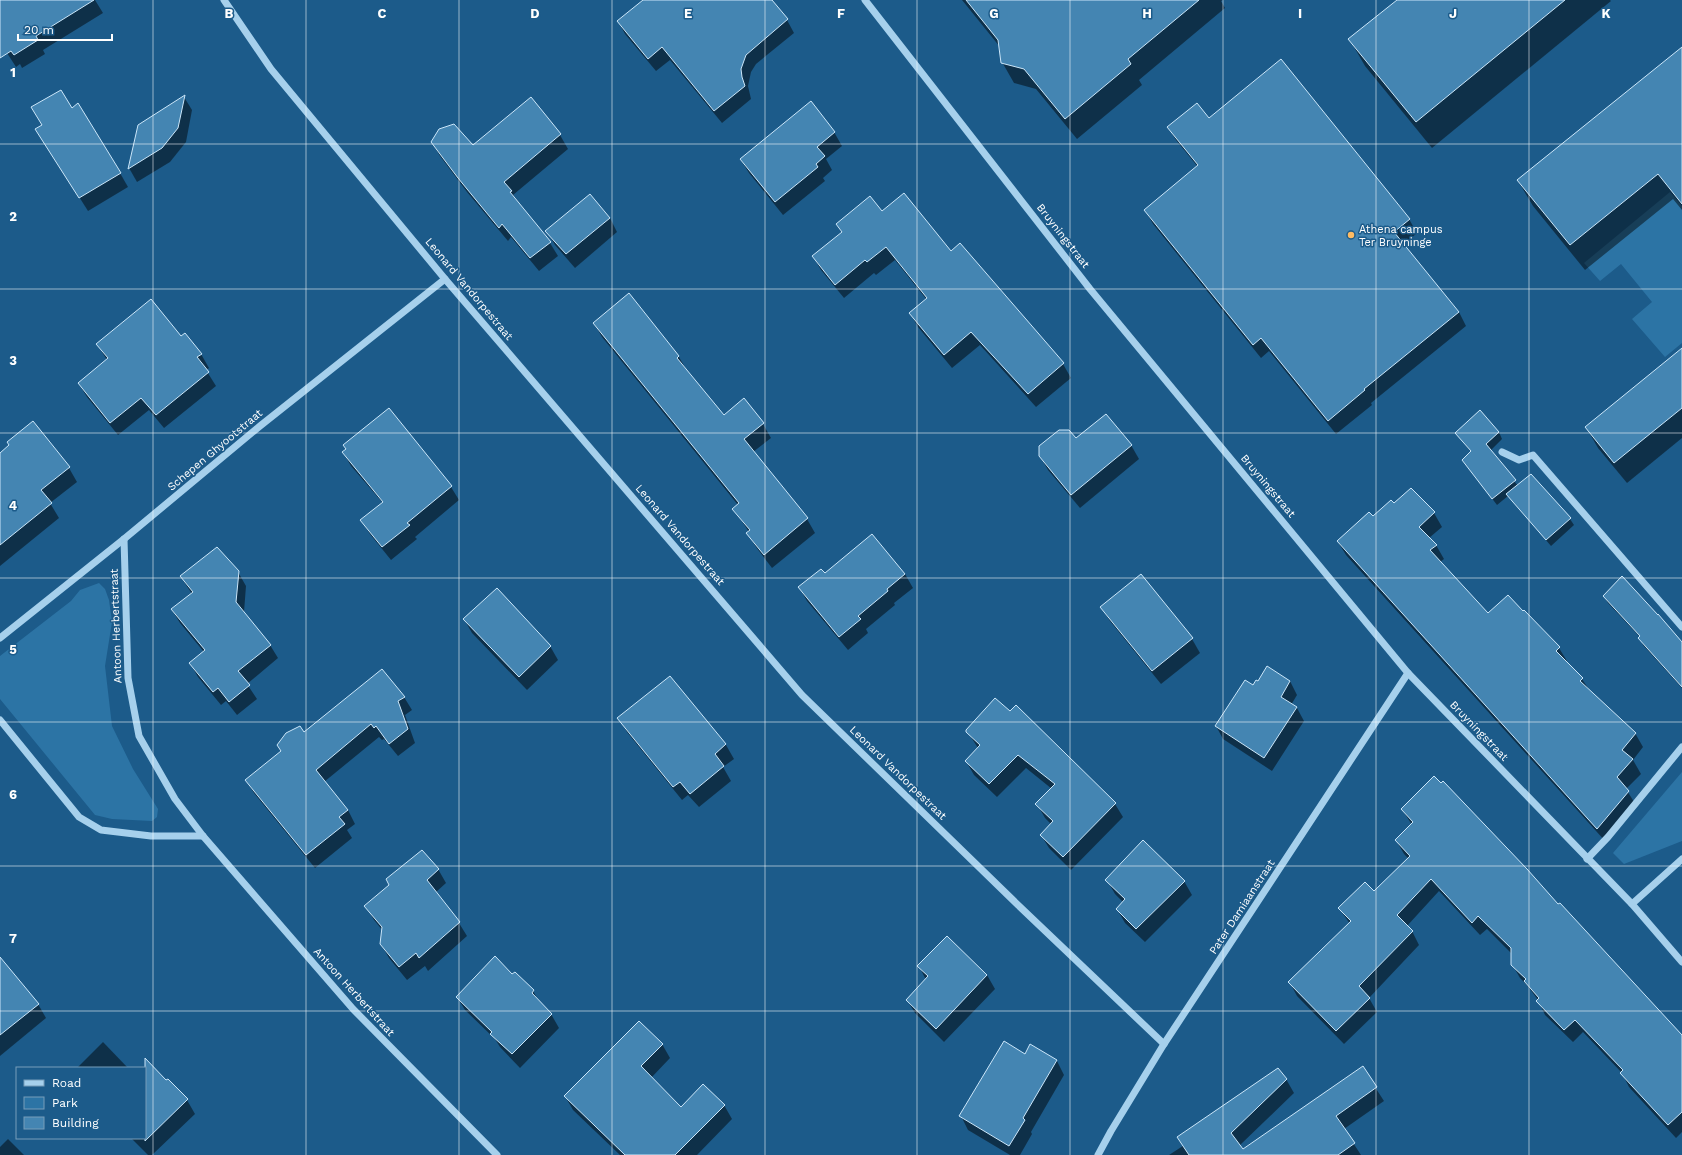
<svg xmlns="http://www.w3.org/2000/svg" width="1682" height="1155" font-family="'Work Sans',sans-serif">
<style>
.green{fill:#2c74a5}
.shadow{fill:#0007}
.building{fill:#4485b2;stroke:#cbe6f9}
.lines{fill:none;stroke-linecap:round;stroke-linejoin:round}
.minor{stroke:#a6d0ec;stroke-width:7}
.grid{fill:none;stroke:#fff;stroke-width:1;stroke-opacity:0.55}
.poi-dot{fill:#fdbb63;stroke:#1c5b8a;stroke-width:1.5}
.labels{text-anchor:middle;dominant-baseline:central;stroke-width:3;stroke-linejoin:round;paint-order:stroke}
.poi-label{font-size:11px;fill:#fff;stroke:#1c5b8a;text-anchor:start}
.street-label{font-size:11px;fill:#fff;stroke:#1c5b8a}
.grid-label{font-size:13px;text-anchor:middle;font-weight:bold;fill:#fff;stroke:#1c5b8a;stroke-width:3;stroke-linejoin:round;paint-order:stroke}
</style>
<rect width="100%" height="100%" fill="#1c5b8a"/>
<g class="green">
<path d="M1670 192 1682 206V343L1665 357 1632 319 1652 302 1621 264 1600 281 1584 263Z"/>
<path d="M99 583 105 589 109 600 112 622 105 666 112 726 133 769 158 809 157 817 152 821 112 819 95 815 0 699V656L71 601 80 590Z"/>
<path d="M1682 772V841L1624 864 1613 853Z"/>
</g>
<g class="shadow">
<path d="M0 0H95L103 13 43 50 45 54 22 68 20 64 16 67 0 42Z"/>
<path d="M644 0H771L787 20 794 33 756 64 751 72 748 86 751 99 722 123 670 60 656 71 625 34 618 21Z"/>
<path d="M962 0H1223L1221 1 1225 8 1139 80 1142 85 1077 139 1036 89 1014 83 1002 62 1000 47Z"/>
<path d="M1398 0H1610L1611 1 1432 148 1365 66 1350 40Z"/>
<path d="M1682 48V210L1673 199 1585 270 1533 206 1518 181Z"/>
<path d="M184 97 192 110 186 142 170 162 137 182 129 168 139 126Z"/>
<path d="M531 99 560 135 568 149 513 195 518 203 550 243 558 256 539 271 511 237 508 241 467 192 440 156 432 142 473 146Z"/>
<path d="M71 109 120 173 128 187 88 211 45 143Z"/>
<path d="M1209 119 1409 219 1417 233 1403 245 1459 312 1466 326 1371 403 1372 405 1336 434 1269 351 1261 358 1153 224 1145 210 1198 167 1176 140 1168 127Z"/>
<path d="M834 132 842 146 826 159 832 170 823 178 825 181 783 215 749 173 741 160Z"/>
<path d="M590 195 610 218 617 232 575 268 555 245 547 231Z"/>
<path d="M882 213 950 252 960 244 1063 364 1071 378 1036 407 980 345 952 368 918 327 910 313 927 300 895 260 876 275 874 273 844 298 821 270 813 256 842 233 837 224Z"/>
<path d="M628 295 679 357 687 371 724 416 744 400 763 424 771 438 753 452 807 519 815 533 772 568 756 547 748 534 749 532 734 509 738 505 602 337 594 323Z"/>
<path d="M181 337 201 354 209 368 206 370 216 386 164 428 149 410 118 435 87 397 79 384 107 360 97 344Z"/>
<path d="M1682 349V438L1627 483 1598 448 1586 427Z"/>
<path d="M389 409 451 487 459 500 415 537 417 539 391 560 370 534 362 521 383 503 351 466 343 452Z"/>
<path d="M33 422 69 468 77 482 50 503 59 518 0 566V454Z"/>
<path d="M1499 432 1502 439 1490 451 1518 486 1570 519 1574 525 1551 546 1508 496 1497 505 1463 460 1472 453 1456 433Z"/>
<path d="M1131 445 1139 459 1080 508 1048 470 1040 456Z"/>
<path d="M1394 505 1434 513 1442 527 1429 538 1436 545 1444 559 1440 562 1488 615 1559 648 1567 661 1566 662 1582 679 1590 691 1635 733 1643 747 1633 760 1641 774 1626 789 1636 805 1606 842 1346 555 1338 542Z"/>
<path d="M238 572 246 586 244 612 270 645 278 658 247 684 257 699 237 715 226 701 221 705 198 677 190 663 204 652 180 623 172 610 192 594 181 577Z"/>
<path d="M825 574H905L913 588 894 603 895 605 866 629 868 633 848 650 807 601 799 587Z"/>
<path d="M1604 596 1682 643V688L1643 645 1640 637 1608 603Z"/>
<path d="M1102 608 1192 639 1200 653 1161 684 1110 621Z"/>
<path d="M464 619 550 646 558 660 527 690 472 633Z"/>
<path d="M670 677 726 745 734 759 723 767 731 781 699 807 688 795 682 800 627 732 619 718Z"/>
<path d="M1290 681 1297 695 1291 705 1297 708 1304 721 1272 771 1223 739 1216 726 1253 686Z"/>
<path d="M404 697 412 710 405 715 415 743 398 756 384 739 382 740 379 737 324 782 348 810 355 824 347 830 352 838 315 868 254 793 246 780 304 733Z"/>
<path d="M995 700 1115 804 1123 817 1071 870 1049 848 1041 835 1051 824 1045 818 1037 804 1052 789 1026 768 997 797 974 775 966 761 978 748 967 731Z"/>
<path d="M1402 809 1558 906 1682 1037V1132L1676 1138 1629 1087 1622 1073 1583 1032 1573 1042 1545 1015 1538 1000 1527 985 1520 978 1512 964V954L1487 929 1480 935 1439 891 1407 926 1412 931 1419 945 1369 998 1377 1012 1344 1044 1297 996 1290 983 1350 924 1339 908 1374 893 1409 859 1404 854 1396 840 1412 825Z"/>
<path d="M438 869 446 883 435 893 459 923 467 936 428 971 425 966 407 980 389 958 381 944 383 931 374 920 366 906 390 885Z"/>
<path d="M1107 880 1184 881 1192 895 1145 942 1125 923 1117 909 1124 903 1115 894Z"/>
<path d="M947 937 987 975 995 989 944 1042 915 1013 907 1000 926 980 919 966Z"/>
<path d="M0 974 38 1004 46 1018 0 1056Z"/>
<path d="M512 976 533 991 541 1005 551 1014 559 1028 520 1068 500 1047 495 1039 465 1010 457 997Z"/>
<path d="M103 1042 128 1068H77Z"/>
<path d="M662 1044 670 1058 651 1078 681 1108 724 1105 732 1119 697 1155H620L573 1110 565 1096Z"/>
<path d="M1031 1046 1057 1061 1064 1075 1031 1132 1032 1134 1020 1155H1010L968 1130 961 1116 1025 1055Z"/>
<path d="M1362 1067 1384 1101 1344 1129 1361 1155H1169L1286 1079 1294 1093 1239 1146 1243 1150Z"/>
<path d="M145 1075 187 1100 195 1114 152 1155H148L131 1138H145Z"/>
<path d="M8 1139 24 1155H0V1147Z"/>
</g>
<g class="building">
<path d="M0 0H94L36 36 38 40 14 55 11 51 0 58Z"/>
<path d="M643 0H772L788 19 746 55 741 69 742 77 745 86 714 111 662 47 648 59 617 21Z"/>
<path d="M966 0H1199L1128 59 1131 64 1065 119 1024 69 1001 63 998 40Z"/>
<path d="M1397 0H1565L1416 122 1348 39Z"/>
<path d="M1682 47V204L1658 174 1570 245 1517 180Z"/>
<path d="M1281 59 1410 219 1394 232 1459 312 1364 389 1365 390 1328 421 1261 338 1253 345 1144 210 1198 165 1167 127 1197 103 1209 118Z"/>
<path d="M61 90 72 108 78 103 121 173 79 198 35 129 42 125 31 107Z"/>
<path d="M185 95 178 128 162 148 128 169 138 125Z"/>
<path d="M531 97 561 134 504 182 512 191 510 192 551 242 530 258 502 224 499 228 458 178 431 142 439 129 454 124 473 145Z"/>
<path d="M811 101 835 132 817 147 825 156 816 164 818 167 775 202 740 159Z"/>
<path d="M904 193 951 251 960 243 1064 363 1028 394 971 332 944 355 909 313 927 298 886 247 867 262 865 260 835 285 812 256 842 232 836 224 870 196 882 211Z"/>
<path d="M590 194 610 218 566 254 545 231Z"/>
<path d="M629 293 679 356 677 358 724 415 744 398 764 423 744 439 808 518 764 555 746 533 750 530 732 509 739 503 593 323Z"/>
<path d="M151 299 181 336 185 333 202 354 197 357 209 372 156 415 141 398 110 423 78 383 108 358 96 344Z"/>
<path d="M1682 348V408L1614 463 1585 427Z"/>
<path d="M389 408 452 486 407 523 410 525 382 547 360 520 383 502 342 452 346 449 343 445Z"/>
<path d="M1480 410 1499 432 1486 444 1516 480 1492 499 1462 460 1471 451 1455 433Z"/>
<path d="M1106 414 1132 445 1071 495 1039 456V446L1059 430H1069L1076 438Z"/>
<path d="M33 421 70 467 41 490 52 503 0 545V453L9 445 7 442Z"/>
<path d="M1531 474 1571 518 1546 540 1506 494Z"/>
<path d="M1411 488 1435 512 1419 527 1437 545 1430 550 1488 613 1508 595 1523 611 1524 610 1560 647 1556 651 1583 678 1580 681 1636 733 1622 750 1633 759 1617 777 1629 791 1597 829 1337 541 1369 512 1373 516 1391 500 1394 503Z"/>
<path d="M872 534 905 574 887 589 888 591 858 616 861 619 839 637 798 587 821 569 825 573Z"/>
<path d="M217 547 239 571 236 602 271 645 238 671 250 685 229 702 218 688 213 692 189 663 205 650 171 609 193 592 180 576Z"/>
<path d="M1141 574 1193 638 1152 671 1100 607Z"/>
<path d="M1622 576 1658 615V614L1682 642V687L1638 638 1640 636 1603 596Z"/>
<path d="M497 588 551 646 519 677 463 619Z"/>
<path d="M1267 666 1290 681 1281 697 1297 707 1264 758 1215 726 1245 680 1253 685 1256 680 1258 681Z"/>
<path d="M382 669 405 697 398 701 408 729 389 744 376 726 374 728 371 724 316 770 348 810 339 817 345 824 306 855 245 780 281 751 277 745 286 733 300 726 304 732Z"/>
<path d="M670 676 726 744 715 754 724 766 690 794 680 782 673 787 617 718Z"/>
<path d="M995 698 1010 711 1016 705 1116 803 1063 857 1040 835 1053 821 1035 804 1055 784 1018 755 989 784 965 761 980 745 966 732V730Z"/>
<path d="M1434 776 1441 783 1443 781 1527 869 1558 904 1560 903 1682 1035V1112L1668 1125 1620 1073 1623 1070 1575 1020 1564 1030 1536 1001 1539 998 1524 981 1526 979 1511 965V948L1478 916 1472 923 1431 879 1397 915 1413 931 1359 986 1370 998 1336 1031 1288 982 1351 921 1338 908 1365 882 1374 891 1410 856 1395 840 1413 822 1401 809Z"/>
<path d="M1143 840 1185 881 1136 929 1116 909 1125 899 1105 880Z"/>
<path d="M422 850 439 869 427 880 460 922 419 958 416 953 399 967 380 944 382 927 364 906 389 885 386 879Z"/>
<path d="M947 936 987 975 936 1029 906 1000 928 976 917 966Z"/>
<path d="M495 956 512 974 515 972 534 990 532 993 552 1014 512 1054 490 1034 492 1032 456 997Z"/>
<path d="M0 957 39 1004 0 1035Z"/>
<path d="M639 1021 663 1044 641 1066 681 1107 703 1084 725 1105 675 1155H625L564 1096Z"/>
<path d="M1004 1041 1025 1054 1030 1044 1057 1060 1023 1118 1025 1120 1009 1146 959 1116Z"/>
<path d="M145 1058 166 1080 168 1079 188 1099 145 1141Z"/>
<path d="M1363 1066 1377 1087 1336 1116 1355 1143 1338 1155H1189L1177 1137 1278 1068 1287 1079 1231 1133 1243 1149Z"/>
</g>
<g class="lines">
<g class="minor">
<path d="M224 0 271 69 445 279 802 695 1018 905 1164 1044"/>
<path d="M865 0 1090 289 1408 673 1632 904 1682 962"/>
<path d="M1502 452 1519 460 1533 455 1682 627"/>
<path d="M124 539 128 678 139 736 175 799 203 836 353 1009 497 1155"/>
<path d="M0 638 124 539 260 426 445 279"/>
<path d="M0 720 79 817 101 830 151 836H203"/>
<path d="M1587 859 1608 837 1682 747"/>
<path d="M1632 904 1682 859"/>
<path d="M1098 1155 1111 1131 1164 1044 1408 673"/>
</g>
</g>
<path class="grid" d="M153 0V1155M306 0V1155M459 0V1155M612 0V1155M765 0V1155M917 0V1155M1070 0V1155M1223 0V1155M1376 0V1155M1529 0V1155M0 144H1682M0 289H1682M0 433H1682M0 578H1682M0 722H1682M0 866H1682M0 1011H1682"/>
<circle class="poi-dot" cx="1351" cy="235" r="4"/>
<g class="labels">
<g class="poi-label">
<text x="1359" y="229">Athena campus<tspan x="1359" dy="13">Ter Bruyninge</tspan></text>
</g>
<g class="street-label">
<text transform="translate(1063 236) rotate(52)">Bruyningstraat</text>
<text transform="translate(469 289) rotate(50)">Leonard Vandorpestraat</text>
<text transform="translate(215 450) rotate(-40)">Schepen Ghyootstraat</text>
<text transform="translate(1268 486) rotate(50)">Bruyningstraat</text>
<text transform="translate(680 535) rotate(49)">Leonard Vandorpestraat</text>
<text transform="translate(116 626) rotate(-92)">Antoon Herbertstraat</text>
<text transform="translate(1479 731) rotate(46)">Bruyningstraat</text>
<text transform="translate(898 773) rotate(44)">Leonard Vandorpestraat</text>
<text transform="translate(1242 907) rotate(-57)">Pater Damiaanstraat</text>
<text transform="translate(354 992) rotate(48)">Antoon Herbertstraat</text>
</g>
</g>
<g class="grid-label">
<text x="229" y="18">B</text>
<text x="382" y="18">C</text>
<text x="535" y="18">D</text>
<text x="688" y="18">E</text>
<text x="841" y="18">F</text>
<text x="994" y="18">G</text>
<text x="1147" y="18">H</text>
<text x="1300" y="18">I</text>
<text x="1453" y="18">J</text>
<text x="1606" y="18">K</text>
<text x="13" y="77">1</text>
<text x="13" y="221">2</text>
<text x="13" y="365">3</text>
<text x="13" y="510">4</text>
<text x="13" y="654">5</text>
<text x="13" y="799">6</text>
<text x="13" y="943">7</text>
</g>
<rect x="16" y="1067" width="130" height="72" fill="#1c5b8a" stroke="#779db9"/>
<rect x="24" y="1080" width="20" height="6" fill="#a6d0ec" stroke="#779db9"/>
<text x="52" y="1087" font-size="12" fill="#ffffff">Road</text>
<rect x="24" y="1097" width="20" height="12" fill="#2c74a5" stroke="#779db9"/>
<text x="52" y="1107" font-size="12" fill="#ffffff">Park</text>
<rect x="24" y="1117" width="20" height="12" fill="#4485b2" stroke="#779db9"/>
<text x="52" y="1127" font-size="12" fill="#ffffff">Building</text>
<path d="M18 34v6h94v-6" fill="none" stroke="#ffffff" stroke-width="2"/>
<text x="24" y="34" font-size="12" fill="#ffffff" stroke="#1c5b8a" stroke-width="3" paint-order="stroke">20 m</text>
</svg>
